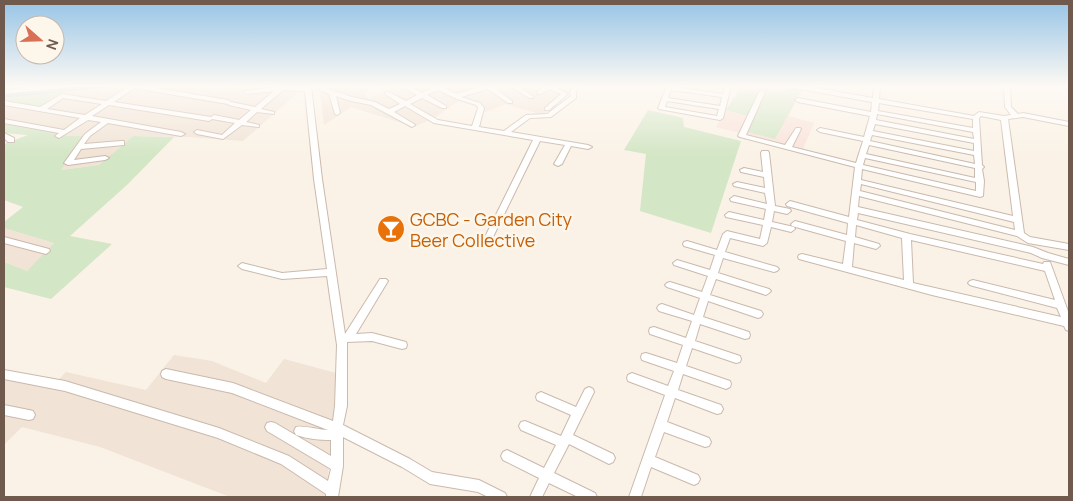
<svg xmlns="http://www.w3.org/2000/svg" width="1073" height="501" font-family="Manrope,sans-serif">
<style>
.residential{fill:#f1e3d5}
.commercial{fill:#f9e3da}
.green{fill:#d3e6c5}
.water{fill:#bcdde2;stroke:#a3ccd2}
.lines{fill:none;stroke-linecap:round;stroke-linejoin:round}
.minor-casing{stroke:#cab9ad;stroke-width:2}
.minor{fill:#fff;fill-rule:evenodd}
.labels{text-anchor:middle;dominant-baseline:central;stroke-width:5;stroke-linejoin:round;paint-order:stroke}
.food-label{font-size:18px;fill:#c56008;stroke:#fdf6eb;text-anchor:start}
</style>
<rect width="100%" height="100%" fill="#faf2e6"/>
<g class="residential">
<path d="M118 86H229L245 90 290 86 301 90 243 141 189 137 133 136 99 165 60 170 83 136H67L4 124V97Z"/>
<path d="M319 86H364L368 87 365 95 368 99 399 86H564L572 89 543 115 505 104 486 112 464 97 434 118 414 127 351 107 324 125Z"/>
<path d="M4 228 54 243 27 271 4 262Z"/>
<path d="M174 355 212 361 266 383 284 359 336 373 331 452 325 497H230L100 447 22 427 4 445V369L57 381 66 372 146 390Z"/>
</g>
<path class="commercial" d="M741 86H782L802 90 788 116 814 123 803 149 716 127Z"/>
<g class="green">
<path d="M788 87 802 90 775 139 747 132 766 89 786 94Z"/>
<path d="M740 88 759 92 748 116 726 110Z"/>
<path d="M65 91 40 107 4 100V97Z"/>
<path d="M648 110 683 118 684 127 741 141 711 233 640 211 646 154 624 150Z"/>
<path d="M4 124 67 136H84L61 170 99 165 133 136 174 137 128 184 70 236 112 244 51 299 4 287V262L27 271 54 243 4 228V222L23 207 4 200V144L28 135 4 133Z"/>
</g>
<path class="water" d="M87 86H118L4 97 6 94Z"/>
<g class="lines">
<g class="minor-casing">
<g id="minor">
<path d="M44 86H68L65 88 4 94V90Z"/>
<path d="M129 86H144L228 100 231 102 255 107 274 91 247 94 244 92 245 91 282 86H311L322 179 345 334 380 279H386L388 281 356 334 372 333 406 342 407 345 406 348 402 349 372 341 347 342V406L343 425 410 459 432 472 479 480 505 493 507 497H488L478 492 430 484 402 467 343 437V466L338 497H326V494L281 464 218 438 65 391 4 379V370L65 381 219 428 289 456 328 481 331 469 267 431 265 427 267 423 271 422 275 423 331 456V440C319 440 308 439 296 435L294 431 296 427C304 425 318 430 328 430L232 393 166 379 162 377 161 374 162 371 166 369 233 383 333 421 335 406 337 345 327 276 282 279 242 269 238 266 242 263 282 273 327 269 314 179 305 91 283 90 261 109 274 112V114L257 112 246 122 259 125V127L242 125 223 139 197 134 194 132 197 130 222 135 235 123 212 119 209 121 109 105 92 116 181 132 185 134 181 136 108 123 90 136 84 144 121 141H124V145L81 149 74 160 105 156 109 158 105 160 68 165 64 163 85 134 101 122 88 120 59 138 55 136 59 133 4 123V119L64 130 80 118 4 105V101L40 107 62 94 106 101ZM134 88 228 104 229 105 251 110 239 120 214 115 211 117 114 102ZM63 98 102 104 85 115 47 109Z"/>
<path d="M319 86 352 97 375 102 389 109 400 104 385 94V92H389L406 101 417 95 404 88 403 86H409L422 93 433 87 432 86H444L443 87 456 94 484 86H495L494 87 512 101V103H508L488 89 461 97 480 103 484 108 479 127 504 131 526 115 547 114 571 96 570 92 573 86H579L576 92V98L551 117 530 118 511 132 588 145 592 147 588 149 571 146 562 164 558 166 554 164 565 145 540 141 491 241 487 244 483 241 533 140 434 123 405 106 394 112 414 124 415 125 412 127 371 105 351 101 336 96 340 113 337 115 335 114 329 94 317 89V87ZM438 90 457 99 476 105 478 108 472 126 438 120 410 104 422 98 442 108H446V106L427 95Z"/>
<path d="M357 86H366L368 88 365 90Z"/>
<path d="M510 86H518L534 97 533 98H529Z"/>
<path d="M544 86H553L568 94 549 110H545V108L561 94 549 89 541 94H537V92Z"/>
<path d="M667 86 723 94 725 86H731L723 118 720 120 659 109 658 108ZM671 90 722 97 720 106 668 98ZM667 101 719 109 717 116 665 107Z"/>
<path d="M791 86H806L873 98 874 88 872 86H880L879 99 974 116 979 112 1004 116 1011 115 1005 107 1004 86H1010L1011 107 1018 114 1023 113 1069 122V126L1023 117 1008 119 1024 233 1030 237 1069 244V250L1028 243 1017 236 859 196 858 207 1033 247 1048 253 1069 259V265L1042 258 1031 253 858 213 857 220 910 234 1043 264 1044 262H1050L1069 314V331L1066 330 1064 326 932 295 799 259 798 257 799 255 802 254 843 264 846 241 792 226 791 224 795 221 847 235 848 223 787 206 786 204 790 201 849 217 855 167 740 137 738 136 759 92 762 90 765 92 746 135 785 145 796 128H800L801 129 792 147 856 163 863 141 820 132 817 130 820 128 864 137 870 116 798 102 795 100 798 98 871 112 872 102 794 88ZM879 103 973 119V128L878 111ZM877 114 973 132 974 139 876 120ZM981 116 1001 120 1013 216 861 180 862 169 980 197 983 196 984 181 982 169 984 167 982 165 979 118ZM875 124 974 143V151L873 131ZM872 135 974 155 975 164 870 141ZM869 145 975 168V178L866 154ZM865 158 976 182V191L863 165ZM861 184 1014 222 1015 230 860 191ZM856 225 902 238 904 280 852 267 854 243 876 249 880 246 879 244 855 237ZM911 240 1045 271 1055 300 973 280 970 281 968 283 970 285 973 286 1057 308 1061 317 913 283Z"/>
<path d="M4 133 14 138V142H8L4 138Z"/>
<path d="M762 151H768L769 153 775 206 790 209 791 211 787 214 774 211 772 222 794 227 795 229 791 232 771 227 767 243 763 246 730 238 725 252 777 267 779 269 777 271 774 272 723 258 718 273 769 289 771 291 769 293 766 295 716 279 710 295 761 311 763 314 761 317 758 318 708 301 703 317 749 332 750 335 749 338 745 339 700 324 695 341 740 356 741 359 740 362 736 363 692 348 686 366 730 381 731 384 730 387 726 389 683 374 678 390 721 405 723 409 721 413 717 414 675 398 667 422 709 438 711 442 709 446 705 447 664 432 655 457 698 475 700 479 698 483 694 485 651 467 641 497H629L665 395 628 381 627 378 628 375 632 373 668 386 674 371 642 360 641 357 642 354 646 353 677 363 683 345 650 334 649 331 650 328 654 327 686 338 692 321 659 311 657 308 659 305 662 304 694 315 700 298 667 287 665 285 667 283 670 282 702 292 708 276 674 265 673 263 677 260 710 270 715 255 684 246 683 244 684 242 687 241 717 250 723 234 727 231 760 239 763 225 726 217 725 215 729 212 764 220 766 209 731 201 730 199 734 196 767 204 765 193 734 186 733 184 737 182 765 188 764 177 741 172 740 170 744 168 763 172 761 153Z"/>
<path d="M4 237 49 249 50 251 46 254 4 243Z"/>
<path d="M589 387 593 389 594 392 573 435 613 454 615 458 613 462 609 464 569 444 554 473 595 493 597 497H578L549 483 542 497H530L539 478 503 460 501 456 503 452 507 450 544 468 556 445 521 430 519 426 521 422 525 421 561 436 571 415 537 400 536 397 537 394 541 392 576 407 585 389Z"/>
<path d="M4 405 29 410 33 411 35 415 33 419 29 420 4 415Z"/>
</g>
</g>
<use href="#minor" class="minor"/>
</g>
<linearGradient id="sky" x2="0" y2="1"><stop stop-color="#96c4e6"/><stop offset="0.55" stop-color="#fdf9f4"/><stop offset="1" stop-color="#fdf9f4" stop-opacity="0"/></linearGradient>
<rect width="1073" height="156" fill="url(#sky)"/>
<defs>
<g id="bar-disc" transform="scale(1.4375)"><circle r="9.5" fill="#e8710a" stroke="#fdf6eb"/><path d="M-6-5H6L.8 .8V4.5H3.5V6h-7V4.5H-.8V.8Z" fill="#fff"/></g>
</defs>
<g fill-rule="evenodd">
<use href="#bar-disc" x="391" y="229"/>
</g>
<g class="labels">
<g class="food-label">
<text x="410" y="219">GCBC - Garden City<tspan x="410" dy="21">Beer Collective</tspan></text>
</g>
</g>
<rect width="1073" height="501" fill="none" stroke="#70594d" stroke-width="10"/>
<g transform="translate(40 40) rotate(110)"><circle r="24" fill="#fdf6eb" stroke="#c5b7ac"/>
<path d="M0-4L9 19L0 12L-9 19Z" fill="#d87056"/>
<text y="-8" font-size="14" font-weight="bold" text-anchor="middle" fill="#70594d">N</text>
</g>
</svg>
